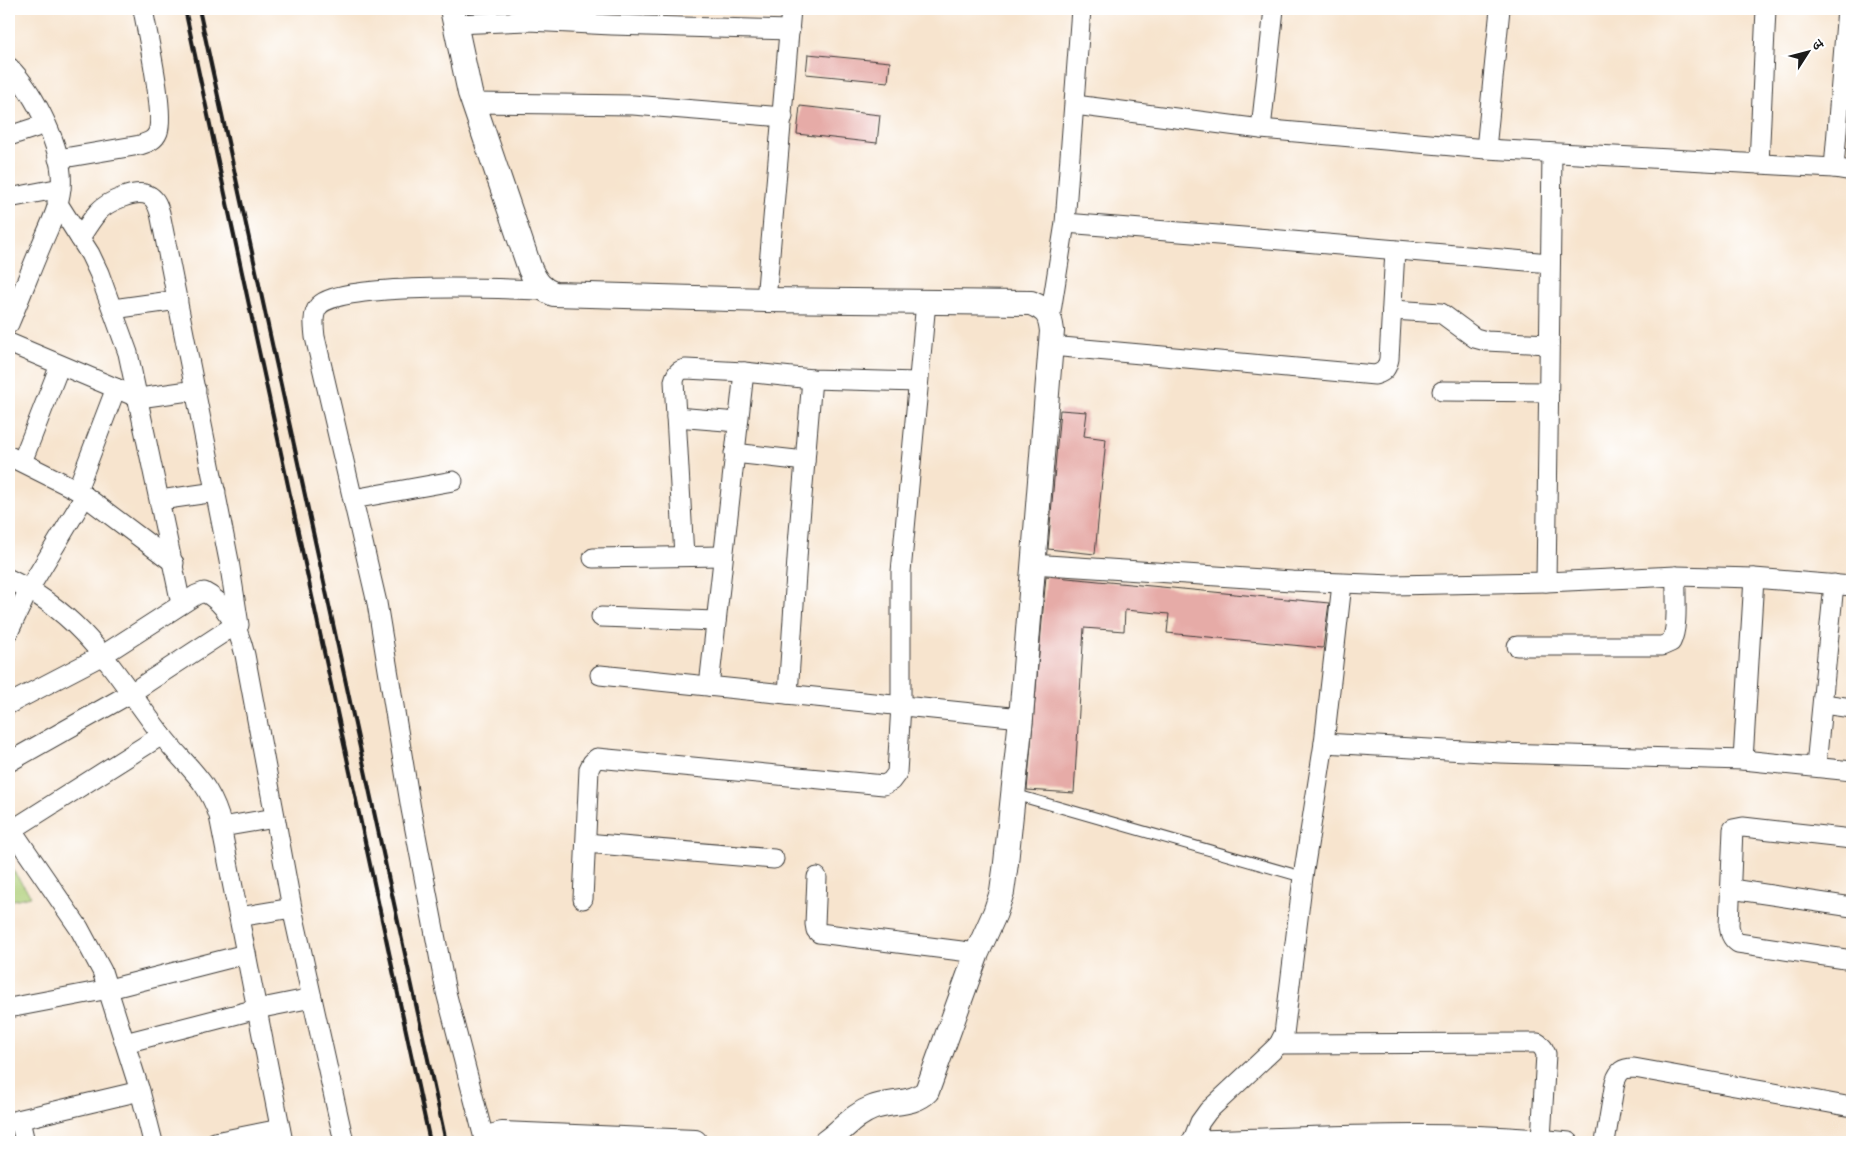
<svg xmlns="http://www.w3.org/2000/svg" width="1861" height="1151" font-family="Dekko,'Playpen Sans Deva',sans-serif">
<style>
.green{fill:#abcc73;stroke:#647448}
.building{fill:#e6aba7}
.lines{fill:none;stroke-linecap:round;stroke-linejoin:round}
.service-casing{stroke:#3d3a37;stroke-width:12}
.minor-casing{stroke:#3d3a37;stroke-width:21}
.tertiary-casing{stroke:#3d3a37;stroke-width:26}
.service{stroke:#fff;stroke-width:10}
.minor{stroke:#fff;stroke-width:19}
.tertiary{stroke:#fff;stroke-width:24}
.rail{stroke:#1c1c1c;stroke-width:4}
</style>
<rect width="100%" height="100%" fill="#fff"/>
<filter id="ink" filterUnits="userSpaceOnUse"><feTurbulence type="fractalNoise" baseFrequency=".02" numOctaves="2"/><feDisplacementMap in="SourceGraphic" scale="10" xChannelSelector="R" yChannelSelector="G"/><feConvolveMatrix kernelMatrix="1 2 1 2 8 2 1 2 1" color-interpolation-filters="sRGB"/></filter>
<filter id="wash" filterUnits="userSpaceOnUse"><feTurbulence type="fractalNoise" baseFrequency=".0096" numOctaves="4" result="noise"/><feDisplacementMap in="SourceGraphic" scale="20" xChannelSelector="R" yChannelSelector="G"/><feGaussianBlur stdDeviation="1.12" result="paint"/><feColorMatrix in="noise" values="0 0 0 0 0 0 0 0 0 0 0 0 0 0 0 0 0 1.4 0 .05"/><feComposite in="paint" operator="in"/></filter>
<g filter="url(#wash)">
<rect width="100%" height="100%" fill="#f7e4ce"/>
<path class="green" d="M9 865 31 896 9 901Z"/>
<g id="blocks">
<g class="building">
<path d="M808 54 890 62 888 82 806 74Z"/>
<path d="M800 106 880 115 877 143 797 134Z"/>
<path d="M1060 410 1087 412 1084 436 1106 439 1095 554 1048 549Z"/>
<path d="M1046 576 1329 603 1323 648 1167 633 1169 614 1125 610 1124 631 1084 628 1074 793 1027 790Z"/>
</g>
</g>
</g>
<g filter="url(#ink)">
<use href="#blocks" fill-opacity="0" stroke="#3d3a37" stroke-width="1"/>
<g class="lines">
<g class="service-casing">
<path id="service" d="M1013 794 1303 877"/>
</g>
<g class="minor-casing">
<g id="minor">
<path d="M455 24 528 21 612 25 790 30"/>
<path d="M9 67C34 92 65 151 61 188 59 208 49 227 41 246 30 272 20 298 9 324"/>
<path d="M473 103 633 105 783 117"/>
<path d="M1075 105 1261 129 1486 149 1834 168 1852 171"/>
<path d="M1261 129 1274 9"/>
<path d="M9 136 46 124"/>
<path d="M1486 149 1500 9"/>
<path d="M58 159 140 145C149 142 155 140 158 132 165 112 147 33 143 9"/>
<path d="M1759 164 1766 9"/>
<path d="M1834 168 1847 9"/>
<path d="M9 198 61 188"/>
<path d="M57 202 90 254 99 273 128 353 181 604"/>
<path d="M1065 223 1269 239 1550 263"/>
<path d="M80 238C85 230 91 220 98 212 107 202 137 188 150 196 156 200 158 206 160 213L229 561 239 625"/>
<path d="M766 300 791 9"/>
<path d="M113 309 178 300"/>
<path d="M1392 310 1441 313 1475 338 1486 341 1549 344"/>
<path d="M1050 318 1065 223 1081 9"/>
<path d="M9 343 139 398 196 390"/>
<path d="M1051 346 1375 375C1385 372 1387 368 1389 359L1395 250"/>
<path d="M1442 391 1549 392"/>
<path d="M676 417 738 422"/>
<path d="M734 453 805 461"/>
<path d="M9 456 77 490 174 563"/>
<path d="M22 462 60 365"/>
<path d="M77 490 116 388"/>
<path d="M353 499 453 481"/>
<path d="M160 500 216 492"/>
<path d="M684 556 674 381C676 374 678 370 686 369L744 372 812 379 917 382"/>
<path d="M593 558 723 556"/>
<path d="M1032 564 1292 581 1393 585 1546 582 1676 576 1754 578 1852 586"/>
<path d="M9 579C84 615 113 671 161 734 184 765 206 777 219 816L283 1142"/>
<path d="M1546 582 1552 154"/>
<path d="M601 617 716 621"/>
<path d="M9 631 29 589 85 496"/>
<path d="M1517 646H1662L1671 642C1679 626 1675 595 1676 576"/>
<path d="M600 675 1021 718"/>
<path d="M709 686 744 372"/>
<path d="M788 694 798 544 812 379"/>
<path d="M9 704 103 655 196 595 204 592C228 604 239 630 245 655L292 908 344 1142"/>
<path d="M1823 704 1852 708"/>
<path d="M1324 743 1500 753 1743 760 1852 771"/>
<path d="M1743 760 1754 578"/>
<path d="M9 762 131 693 235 625"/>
<path d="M1816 766 1834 584"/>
<path d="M9 826 79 928 102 971 140 1091 153 1142"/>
<path d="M222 827 275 818"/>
<path d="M12 830 162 735"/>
<path d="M1852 839 1743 827 1733 829 1729 925C1730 933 1731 938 1738 943L1852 960"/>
<path d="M586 843 774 859"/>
<path d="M817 877 815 924 816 930 819 933 977 953"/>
<path d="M1731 889 1852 907"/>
<path d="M583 899 589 769 592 763 597 758 884 785 891 781 897 773 901 705V572L926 302"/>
<path d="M239 917 292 908"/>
<path d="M9 1008 109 989 246 954"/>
<path d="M125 1043 257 1009 312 998"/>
<path d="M1279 1044 1538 1043 1543 1048 1546 1054 1541 1139"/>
<path d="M20 1120 25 1142"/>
<path d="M9 1122 140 1091"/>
<path d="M1192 1140C1318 1137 1444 1128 1569 1142"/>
<path d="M215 1142 280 1129"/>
<path d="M485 1142 446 992 411 809 377 603 315 337C314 328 312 315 318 307 336 281 507 289 543 290"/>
<path d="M1192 1142 1200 1122 1208 1111 1272 1051 1279 1044 1284 1034 1303 877 1324 743 1342 584"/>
<path d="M1605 1142 1615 1082C1619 1071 1622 1068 1634 1068L1852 1107"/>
</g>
</g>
<g class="tertiary-casing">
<g id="tertiary">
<path d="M452 9 470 93 530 269C536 282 541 289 554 294L766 300 1031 303C1047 310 1050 314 1052 331L1021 718 1006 863 1002 892 995 913 977 953 927 1091C914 1105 890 1101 872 1108 853 1115 842 1131 826 1142"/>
<path d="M487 1142 494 1136 502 1134 695 1142"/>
</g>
</g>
<use href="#service" class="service"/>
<use href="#minor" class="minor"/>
<use href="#tertiary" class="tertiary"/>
<g class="rail">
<path d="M185 9 430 1142"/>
<path d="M199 9 446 1142"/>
</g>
</g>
</g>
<rect width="1861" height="1151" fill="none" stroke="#fff" stroke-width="30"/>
<g transform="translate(1808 52) rotate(54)" stroke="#ffffff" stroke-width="4" paint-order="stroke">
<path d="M0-4L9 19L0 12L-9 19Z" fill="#1c1c1c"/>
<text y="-8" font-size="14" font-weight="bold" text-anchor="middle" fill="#1c1c1c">उ</text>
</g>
</svg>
